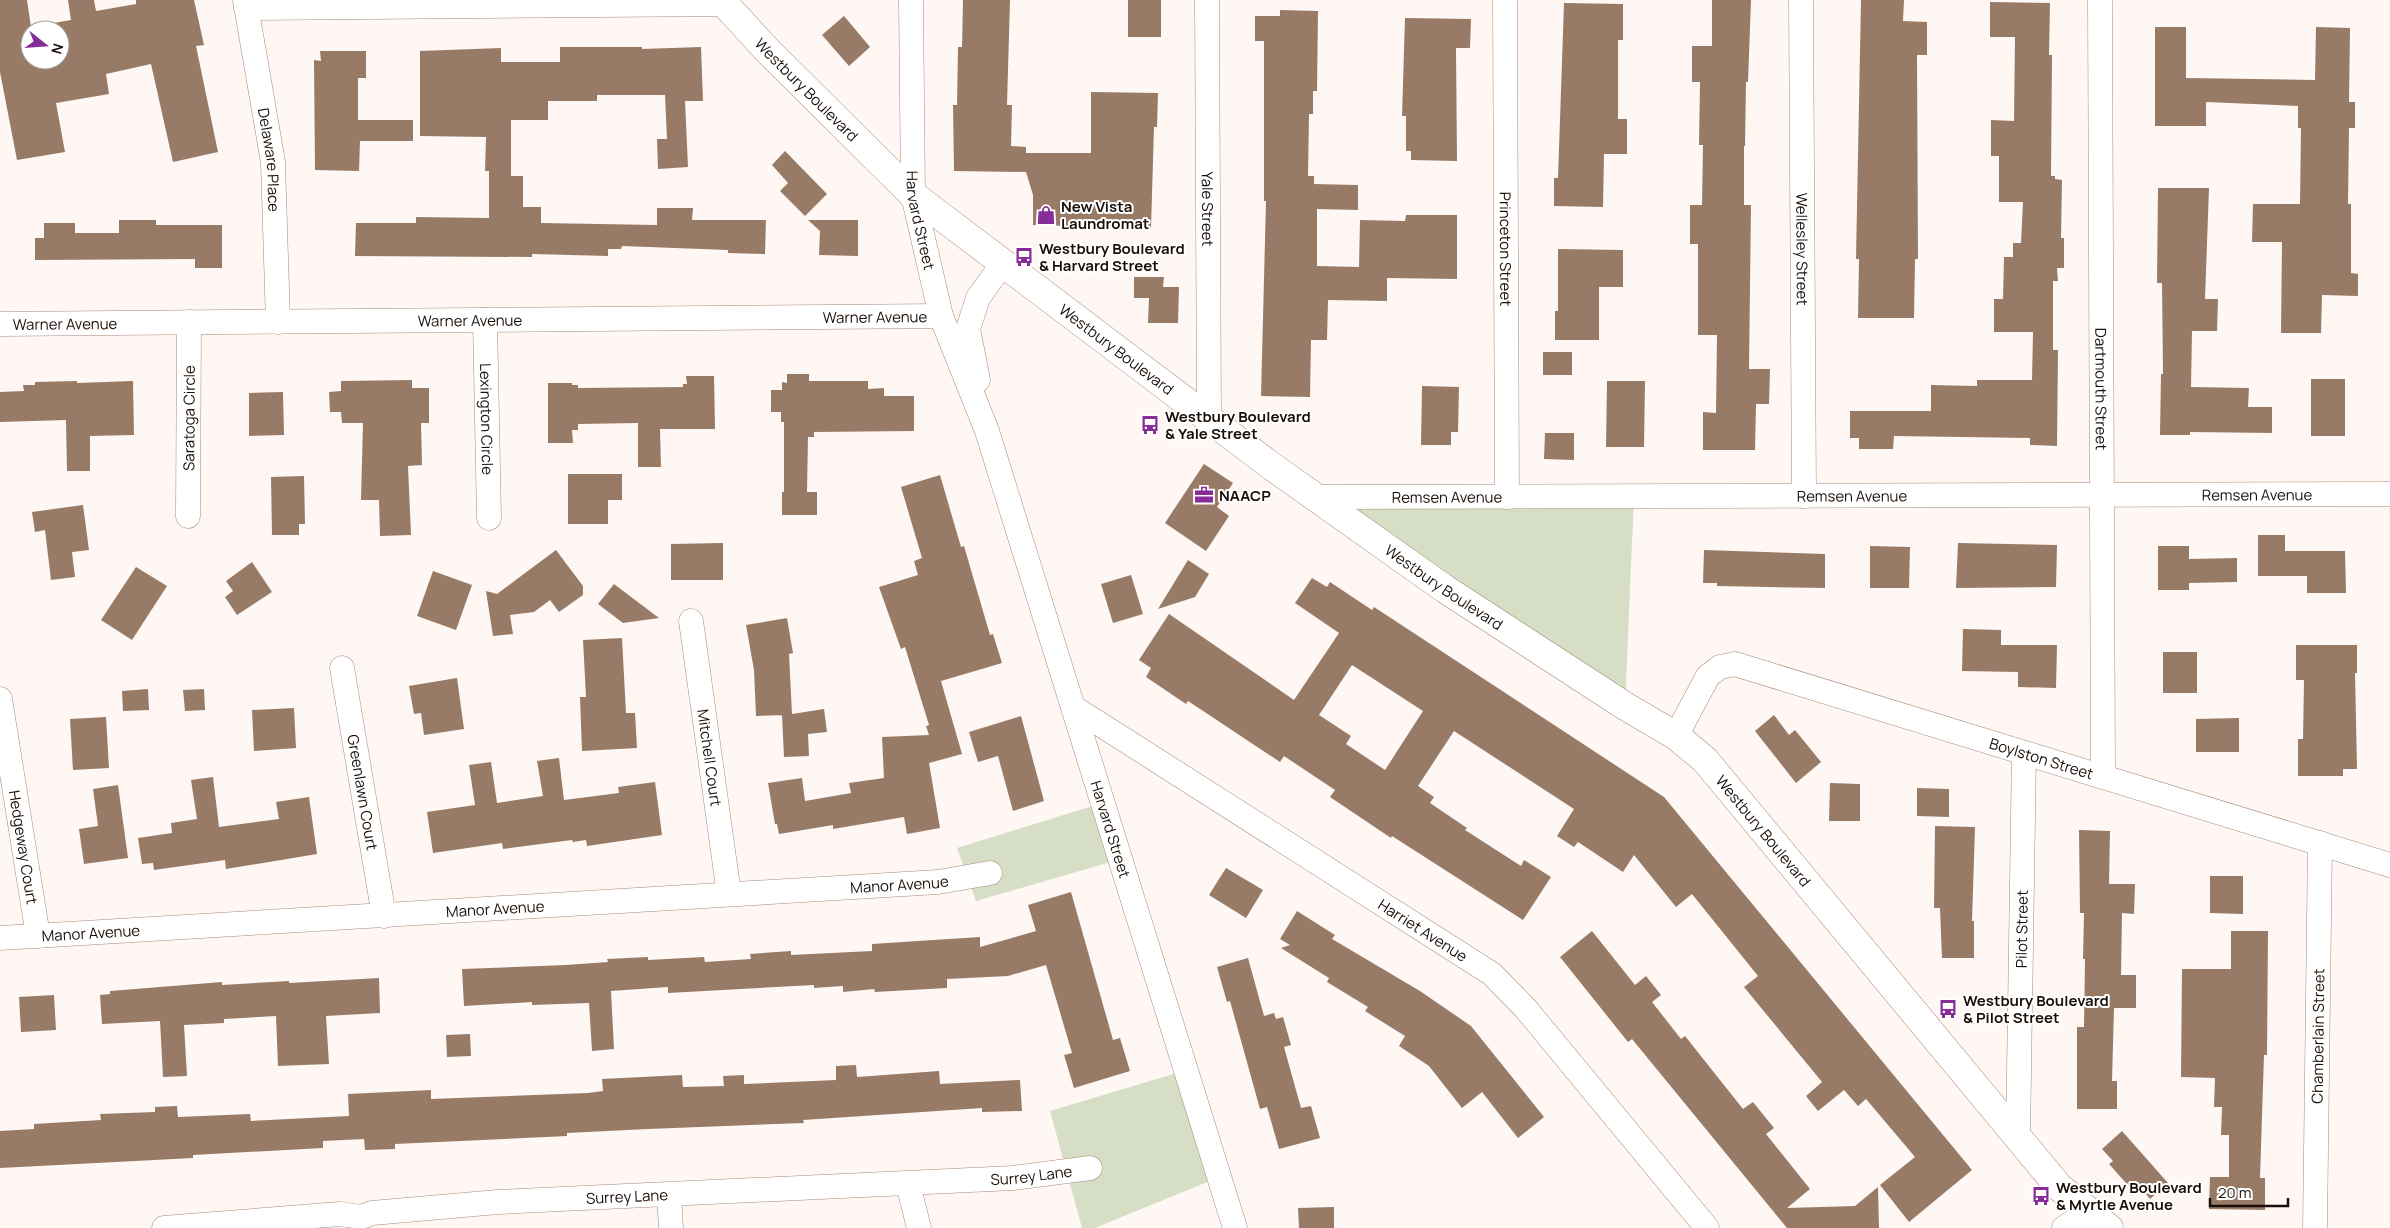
<svg xmlns="http://www.w3.org/2000/svg" width="2390" height="1228" font-family="Manrope,sans-serif">
<style>
.green{fill:#d6dec5}
.building{fill:#987b67;fill-rule:evenodd}
.lines{fill:none;stroke-linecap:round;stroke-linejoin:round}
.minor-casing{stroke:#a88a77;stroke-width:25}
.tertiary-casing{stroke:#a88a77;stroke-width:29}
.minor{stroke:#fff;stroke-width:24}
.tertiary{stroke:#fff;stroke-width:28}
.labels{text-anchor:middle;dominant-baseline:central;stroke-width:4;stroke-linejoin:round;paint-order:stroke}
.street-label{font-size:15px;fill:#1a0f08;stroke:#fff}
.poi-label{font-size:15px;font-weight:bold;fill:#1a0f08;stroke:#fff;text-anchor:start}
</style>
<rect width="100%" height="100%" fill="#fef7f3"/>
<g class="green">
<path d="M1316 497H1634L1625 706Z"/>
<path d="M1099 804 1114 861 976 901 957 848Z"/>
<path d="M1180 1072 1212 1180 1095 1228H1082L1050 1111Z"/>
</g>
<g class="building">
<path d="M0 0H27L31 27 71 20 68 0H94L96 11 136 4V0H194L204 45 196 46 218 152 173 162 151 64 106 74 109 94 56 103 65 152 17 160 0 72ZM30 30H60V60H30Z"/>
<path d="M963 0H1010L1007 105H1012L1011 146 1026 147V153H1091V92L1158 93 1157 127H1154L1151 228 1033 225V195L1026 172 954 171 953 105H957L958 47H962Z"/>
<rect x="1128" y="0" width="33" height="37"/>
<path d="M1712 0H1751L1748 82H1746L1745 146H1744V205H1751L1749 369H1770L1769 404H1756L1755 450H1703V412L1716 413 1717 335H1698V244H1690V205H1702L1703 145H1699L1700 82H1692V46H1712Z"/>
<path d="M1861 0H1904L1903 21 1927 22V55H1917L1918 259H1915L1914 318H1858L1859 259H1856Z"/>
<path d="M1990 2 2050 3 2049 55H2052L2051 176H2055V179L2062 180 2061 238H2064V268H2057L2058 281H2053V350H2058L2057 446 2030 445V438L1894 436 1893 449H1859V438H1850V411H1931V385L1977 386V380H2032L2033 332H1994V299H2003L2004 257H2013V243H2021L2023 202H1999V156H1991V120L2014 121 2015 37H1990Z"/>
<path d="M1564 3 1623 4V40H1618V119H1627V154H1604L1603 207 1554 206V178H1558Z"/>
<path d="M1280 10 1318 11 1317 91H1313V114H1309L1308 176H1314V184L1358 185V210L1317 209V266L1359 267 1360 220 1405 221 1406 215H1457V279L1387 278V301L1328 300 1327 340H1311L1310 397 1261 396 1266 201H1264V41H1255V16H1280Z"/>
<path d="M844 16 870 47 849 66 822 35Z"/>
<path d="M1405 18 1471 19 1470 48H1456L1457 161 1411 160V151H1406V116H1402Z"/>
<path d="M2155 27H2186V78L2315 80 2316 27 2350 28 2349 102H2355V128H2349L2348 204H2351V273L2358 274V296L2322 295 2321 333H2281L2282 242H2252L2253 204H2300L2301 128H2298V106L2206 102V126H2155Z"/>
<path d="M560 47H642V49L701 47 703 101H685L688 167 658 169 657 139H667L665 95H597V101H548V120H511V176H523V207H541V223L657 225V208H693L692 220H766L765 254 728 253V250L622 246 621 249H608V256L532 254V257L355 256 356 223H416V217L489 218V171H485L486 137 420 136V51L501 48V62H560Z"/>
<path d="M320 51H366V78H358V120H413V141H360L359 171 315 170 314 60 321 61Z"/>
<path d="M785 151 827 194 805 216 780 191 788 183 772 165Z"/>
<path d="M2158 188H2209L2205 299H2218L2217 331H2192L2191 387 2249 388 2248 407H2272V433L2190 432V435H2160L2161 374H2163L2162 283H2157Z"/>
<path d="M119 220H156V225H222V268H195V259L35 260V238H44V223H75V233H119Z"/>
<path d="M808 220H858V256L819 255 820 231Z"/>
<path d="M1558 249 1623 250V287H1599V340H1555V311H1558Z"/>
<path d="M1134 277H1164L1163 287H1179L1178 323H1148L1149 298H1134Z"/>
<rect x="1543" y="352" width="29" height="23"/>
<path d="M787 374H809V381H868V389L884 388V396H914V431L814 432V437H808L807 492H817V515H782V492H784V422H781V412H771V390H782V382L787 383Z"/>
<path d="M686 376H714L715 429H660L661 467H638V423L578 424V430H572L573 443H548V383H572V385H578V388L683 387V384H687Z"/>
<rect x="2311" y="379" width="34" height="57"/>
<path d="M412 380V388H429V423H421L422 465 408 466 411 535 380 536 379 500H361L363 423H342L341 412H330L329 392 341 391V381Z"/>
<path d="M77 381V383L133 381 134 435 90 436V471H67L66 420 0 422V392L24 391 23 385H35V382Z"/>
<path d="M1607 381H1645L1644 447H1606Z"/>
<path d="M1422 386 1459 387 1458 432H1451V445H1421Z"/>
<path d="M283 392 284 435 249 436V393Z"/>
<path d="M1545 433H1574V460L1544 459Z"/>
<path d="M1204 464 1233 483 1217 507 1229 516 1206 551 1165 523Z"/>
<path d="M568 474H622V500H608V524H568Z"/>
<path d="M940 475 961 547 964 546 990 635 993 634 1002 663 941 681 962 754 929 763 940 828 907 834 904 817 833 829V825L779 834 777 824H775L768 783 802 778 805 801 851 793 849 783 884 778 882 737 929 735 926 726 929 725 905 647 901 649 879 587 918 575 914 561 922 558 901 487Z"/>
<path d="M304 476 305 524H299V535H272L271 477Z"/>
<path d="M83 505 89 550 72 552 75 577 51 580 45 530 35 532 32 512Z"/>
<path d="M2258 535H2285V551H2345L2346 593H2307V576H2258Z"/>
<path d="M723 543V580H671V544Z"/>
<path d="M1958 543 2057 545 2056 587 1956 588Z"/>
<path d="M1870 546 1910 547 1909 588H1870Z"/>
<path d="M2158 546H2189V559L2237 558V582L2189 583V590H2158Z"/>
<path d="M556 550 583 586V595L559 612 550 600 534 612 510 615 513 634 493 636 486 591 497 594Z"/>
<path d="M1704 550 1825 554V588L1717 586V583H1703Z"/>
<path d="M1188 560 1209 574 1195 597 1158 609Z"/>
<path d="M252 562 272 592 237 615 225 597 233 591 226 581Z"/>
<path d="M136 567 167 586 132 640 101 620Z"/>
<path d="M433 571 472 585 456 630 417 616Z"/>
<path d="M1131 575 1143 614 1113 623 1101 584Z"/>
<path d="M1312 578 1327 587 1330 582 1372 610 1374 607 1664 797 1972 1170 1909 1222 1880 1185 1915 1157 1866 1099 1858 1106 1844 1090 1818 1111 1806 1096 1822 1082 1744 987 1758 976 1692 894 1676 907 1634 855 1623 872 1578 842 1574 847 1557 836 1574 809 1454 731 1418 786 1434 797 1430 803 1467 828 1465 830 1521 866 1524 860 1551 877 1523 920 1392 836 1391 838 1330 797 1335 790 1284 756 1280 762 1188 701 1186 704 1146 677 1151 668 1139 660 1169 614 1294 700 1339 633 1295 603ZM1352 665 1423 711 1385 770 1346 744 1351 736 1319 715Z"/>
<path d="M614 584 659 618 623 623 598 604Z"/>
<path d="M787 618 793 653 789 654 792 714 824 709 827 732 808 734 809 756 784 757 782 715H784L756 716 754 670 746 625Z"/>
<path d="M1963 629 2001 630V645H2057L2056 688 2018 687V672L1962 671Z"/>
<path d="M622 638 626 713H635L637 748 582 751 580 697H586L583 640Z"/>
<path d="M2296 645H2357V673H2355L2357 769H2343V776H2298V739H2303L2304 680H2296Z"/>
<rect x="2163" y="652" width="34" height="41"/>
<path d="M457 678 464 729 424 735 421 713 414 714 409 686Z"/>
<path d="M148 689 149 710 123 711 122 691Z"/>
<path d="M204 689 205 710 185 711 183 690Z"/>
<path d="M294 708 296 748 254 751 252 710Z"/>
<path d="M1774 715 1789 735 1795 730 1821 762 1796 783 1755 731Z"/>
<path d="M1021 716 1044 801 1013 811 998 756 978 762 969 732Z"/>
<path d="M106 717 109 768 73 770 70 719Z"/>
<path d="M2239 718V752H2196V719Z"/>
<path d="M559 758 564 800 619 793 618 787 655 782 662 835 587 846 586 840 573 842 572 840 503 849 502 843 433 853 427 812 475 805 469 765 491 762 497 803 543 796 537 761Z"/>
<path d="M213 777 219 827 279 819 276 802 309 797 317 854 226 869 225 860 154 870 153 863 142 864 138 838 172 833 171 823 197 819 191 780Z"/>
<path d="M1830 783 1860 784V821H1829Z"/>
<path d="M118 785 128 858 84 864 79 829 98 826 93 789Z"/>
<path d="M1917 788 1949 789V817L1917 816Z"/>
<path d="M1935 826 1975 827 1972 921H1974V958H1942L1940 908H1934Z"/>
<path d="M2079 830 2110 831 2109 884H2135L2134 914 2122 913 2121 975H2136V1008H2114L2112 1081H2117V1109H2077V1027H2084L2085 959H2083L2084 913H2080Z"/>
<path d="M1226 868 1263 890 1246 918 1209 895Z"/>
<path d="M2210 876H2243V914L2210 913Z"/>
<path d="M1071 892 1113 1040 1120 1038 1130 1071 1074 1088 1064 1055 1072 1053 1046 965 1008 976 947 979V988L875 992 874 989 843 992V986L814 988V985L668 993V987L611 991 614 1049 592 1051 589 1003 532 1005V1002L464 1006 462 969 566 965 608 962 607 959 648 957V960L704 957 705 962 751 959 750 954 791 951V955L872 951V944L980 937V947L1036 931 1028 905Z"/>
<path d="M1297 911 1335 935 1332 939 1420 991 1471 1026 1544 1117 1518 1138 1482 1092 1462 1108 1429 1066 1399 1046 1405 1036 1365 1011 1368 1007 1327 982 1329 978 1281 948 1290 945 1280 939Z"/>
<path d="M1592 931 1635 985 1646 976 1661 995 1652 1002 1681 1039 1685 1036 1743 1109 1753 1102 1774 1128 1766 1134 1810 1189 1787 1208 1855 1206 1878 1187 1879 1228H1787L1632 1039 1628 1042 1560 957Z"/>
<path d="M2231 931H2268L2267 1055H2264L2260 1178H2265V1210L2209 1209 2210 1177H2229V1135H2221L2222 1107H2214L2215 1078 2181 1077 2182 969H2231Z"/>
<path d="M1248 958 1264 1016 1274 1013 1276 1019 1283 1017 1291 1045 1284 1047 1301 1108 1311 1106 1320 1138 1279 1149 1267 1107 1260 1109 1230 1001 1227 1002 1217 967Z"/>
<path d="M379 978 380 1013 326 1016 329 1064 278 1066 276 1016 224 1019V1023L184 1025 187 1076 163 1077 160 1021 102 1024 100 995 110 994V991L222 982V985L289 981V983Z"/>
<path d="M54 995 56 1030 21 1032 19 997Z"/>
<path d="M470 1034 471 1056 447 1057 446 1035Z"/>
<path d="M856 1065 857 1077 939 1071 940 1084 1020 1080 1022 1111 982 1112V1108L803 1120 804 1123 648 1129 567 1133V1136L395 1144V1149L365 1150 364 1139 323 1141V1148L193 1155V1158L0 1168V1131L34 1129V1124L101 1120 100 1114 155 1112V1107L177 1106 178 1117 250 1114 251 1121 349 1116 348 1094 431 1090V1099L588 1093 603 1091 602 1079 682 1075 683 1087 724 1086 723 1076 744 1075V1084L836 1080V1066Z"/>
<path d="M2122 1131 2168 1183 2150 1199 2141 1188 2135 1193 2109 1164 2113 1161 2102 1149Z"/>
<path d="M1334 1207V1228H1299L1298 1208Z"/>
</g>
<g class="lines">
<g class="minor-casing">
<g id="minor">
<path id="s1" d="M245 0 273 162 278 322"/>
<path id="s2" d="M911 0 913 195 941 316 987 431 1235 1228"/>
<path id="s3" d="M1207 0 1209 417"/>
<path id="s4" d="M1505 0 1507 497"/>
<path id="s5" d="M1801 0 1804 496"/>
<path id="s6" d="M2100 0 2103 777"/>
<path d="M246 8 725 4"/>
<path id="s7" d="M485 320 489 518"/>
<path id="s8" d="M0 324 941 316"/>
<path d="M978 380 968 329 978 298 1003 263"/>
<path id="s9" d="M1316 497 2390 494"/>
<path id="s10" d="M188 516 189 322"/>
<path id="s11" d="M691 621 729 894"/>
<path id="s12" d="M342 668 384 916"/>
<path id="s13" d="M0 699 38 936"/>
<path id="s14" d="M1073 707 1492 974 1526 1009 1707 1228"/>
<path id="s15" d="M1676 736 1708 676 1720 667 1735 664 2390 865"/>
<path id="s16" d="M0 938 938 882 990 873"/>
<path id="s17" d="M2018 1137 2024 753"/>
<path d="M908 1184 919 1228"/>
<path d="M669 1195 671 1228"/>
<path id="s18" d="M164 1228 340 1214 361 1217 372 1213 498 1202 1013 1178 1090 1168"/>
<path d="M2064 1228 2089 1211"/>
<path id="s19" d="M2315 1228 2320 843"/>
</g>
</g>
<g class="tertiary-casing">
<g id="tertiary">
<path id="s20" d="M721 0 767 50 913 195 1270 465 1445 589 1625 706 1676 736 1705 760 2059 1187 2109 1228"/>
</g>
</g>
<use href="#minor" class="minor"/>
<use href="#tertiary" class="tertiary"/>
</g>
<defs>
<g id="shop-bare" transform="scale(1.5)"><path d="M-5-2.5h2.3a2.7 3.5 0 0 1 5.4 0H5L5.5 6h-11ZM-1.5-2.5h3a1.5 2.3 0 0 0-3 0Z" fill="#872d99" stroke="#fff" stroke-width="2.5" paint-order="stroke"/></g>
<g id="bus-bare" transform="scale(1.5)"><path d="M-5-6H5V4H4V6H2V4H-2V6H-4V4H-5ZM-3.5-4V0h7V-4ZM-3.5 1.2v1.5H-2V1.2ZM2 1.2v1.5H3.5V1.2Z" fill="#872d99" stroke="#fff" stroke-width="2.5" paint-order="stroke"/></g>
<g id="office-bare" transform="scale(1.5)"><path d="M-6-3h4V-5.5h4V-3h4V5H-6ZM-1-4.5V-3h2v-1.5ZM-6 0V1H6V0Z" fill="#872d99" stroke="#fff" stroke-width="2.5" paint-order="stroke"/></g>
</defs>
<g fill-rule="evenodd">
<use href="#shop-bare" x="1046" y="215"/>
<use href="#bus-bare" x="1024" y="257"/>
<use href="#bus-bare" x="1150" y="425"/>
<use href="#office-bare" x="1204" y="495"/>
<use href="#bus-bare" x="1948" y="1009"/>
<use href="#bus-bare" x="2041" y="1196"/>
</g>
<g class="labels">
<g class="street-label">
<text stroke="none"><textPath href="#s20" startOffset="124">Westbury Boulevard</textPath></text>
<text stroke="none"><textPath href="#s1" startOffset="162">Delaware Place</textPath></text>
<text stroke="none"><textPath href="#s3" startOffset="209">Yale Street</textPath></text>
<text stroke="none"><textPath href="#s2" startOffset="221">Harvard Street</textPath></text>
<text stroke="none"><textPath href="#s5" startOffset="249">Wellesley Street</textPath></text>
<text stroke="none"><textPath href="#s4" startOffset="249">Princeton Street</textPath></text>
<text stroke="none"><textPath href="#s8" startOffset="875">Warner Avenue</textPath></text>
<text stroke="none"><textPath href="#s8" startOffset="470">Warner Avenue</textPath></text>
<text stroke="none"><textPath href="#s8" startOffset="65">Warner Avenue</textPath></text>
<text stroke="none"><textPath href="#s20" startOffset="529">Westbury Boulevard</textPath></text>
<text stroke="none"><textPath href="#s6" startOffset="389">Dartmouth Street</textPath></text>
<text stroke="none"><textPath href="#s10" startOffset="98">Saratoga Circle</textPath></text>
<text stroke="none"><textPath href="#s7" startOffset="99">Lexington Circle</textPath></text>
<text stroke="none"><textPath href="#s9" startOffset="941">Remsen Avenue</textPath></text>
<text stroke="none"><textPath href="#s9" startOffset="536">Remsen Avenue</textPath></text>
<text stroke="none"><textPath href="#s9" startOffset="131">Remsen Avenue</textPath></text>
<text stroke="none"><textPath href="#s20" startOffset="934">Westbury Boulevard</textPath></text>
<text stroke="none"><textPath href="#s11" startOffset="138">Mitchell Court</textPath></text>
<text stroke="none"><textPath href="#s15" startOffset="419">Boylston Street</textPath></text>
<text stroke="none"><textPath href="#s12" startOffset="126">Greenlawn Court</textPath></text>
<text stroke="none"><textPath href="#s2" startOffset="860">Harvard Street</textPath></text>
<text stroke="none"><textPath href="#s20" startOffset="1339">Westbury Boulevard</textPath></text>
<text stroke="none"><textPath href="#s13" startOffset="150">Hedgeway Court</textPath></text>
<text stroke="none"><textPath href="#s16" startOffset="901">Manor Avenue</textPath></text>
<text stroke="none"><textPath href="#s16" startOffset="496">Manor Avenue</textPath></text>
<text stroke="none"><textPath href="#s14" startOffset="415">Harriet Avenue</textPath></text>
<text stroke="none"><textPath href="#s17" startOffset="208">Pilot Street</textPath></text>
<text stroke="none"><textPath href="#s16" startOffset="91">Manor Avenue</textPath></text>
<text stroke="none"><textPath href="#s19" startOffset="192">Chamberlain Street</textPath></text>
<text stroke="none"><textPath href="#s18" startOffset="870">Surrey Lane</textPath></text>
<text stroke="none"><textPath href="#s18" startOffset="465">Surrey Lane</textPath></text>
</g>
<g class="poi-label">
<text x="1061" y="206">New Vista<tspan x="1061" dy="17">Laundromat</tspan></text>
<text x="1039" y="248">Westbury Boulevard<tspan x="1039" dy="17">&amp; Harvard Street</tspan></text>
<text x="1165" y="416">Westbury Boulevard<tspan x="1165" dy="17">&amp; Yale Street</tspan></text>
<text x="1219" y="495">NAACP</text>
<text x="1963" y="1000">Westbury Boulevard<tspan x="1963" dy="17">&amp; Pilot Street</tspan></text>
<text x="2056" y="1187">Westbury Boulevard<tspan x="2056" dy="17">&amp; Myrtle Avenue</tspan></text>
</g>
</g>
<g transform="translate(45 45) rotate(107)"><circle r="24" fill="#ffffff" stroke="#a39f9c"/>
<path d="M0-4L9 19L0 12L-9 19Z" fill="#872d99"/>
<text y="-8" font-size="14" font-weight="bold" text-anchor="middle" fill="#1a0f08">N</text>
</g>
<path d="M2210 1198v8h78v-8" fill="none" stroke="#1a0f08" stroke-width="2.5"/>
<text x="2218" y="1198" font-size="15" fill="#1a0f08" stroke="#ffffff" stroke-width="4" paint-order="stroke">20 m</text>
</svg>
